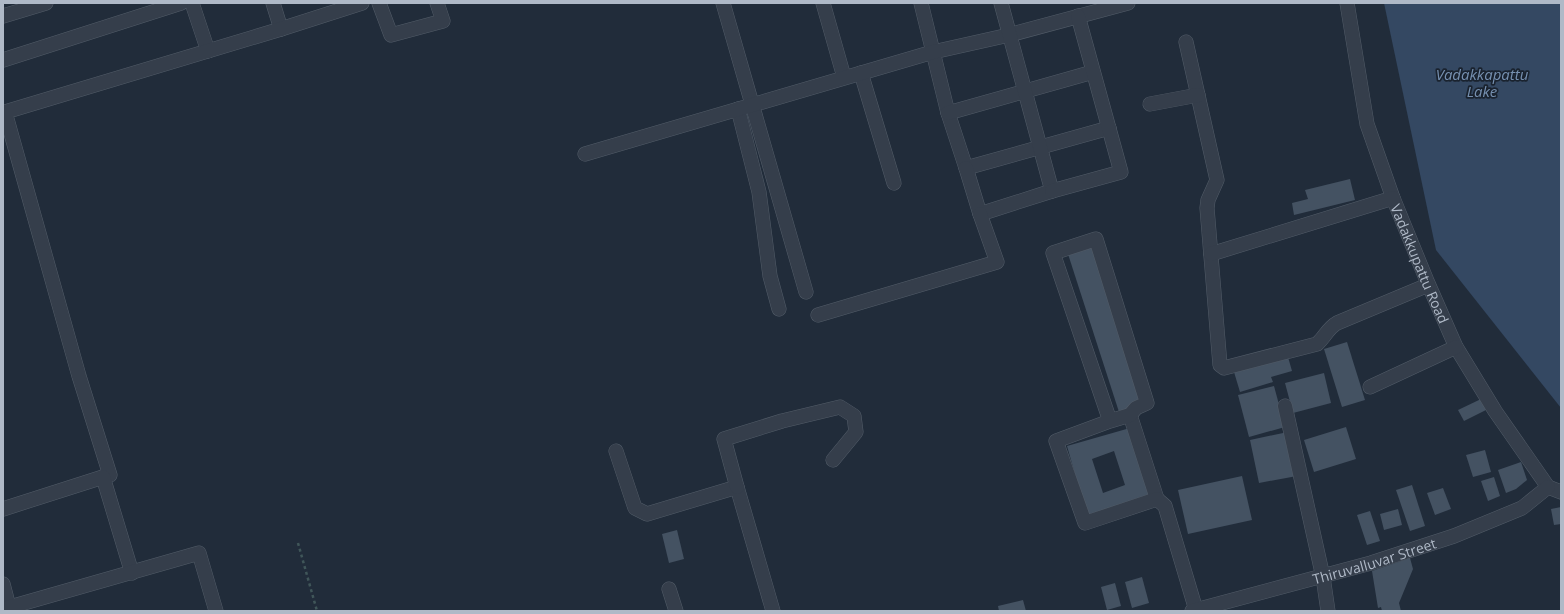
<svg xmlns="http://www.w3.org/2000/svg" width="1564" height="614" font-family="'Open Sans',sans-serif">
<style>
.water{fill:#344862}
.building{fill:#445262;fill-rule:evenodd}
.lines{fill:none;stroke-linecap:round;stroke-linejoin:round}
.minor-casing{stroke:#525c68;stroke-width:15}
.path{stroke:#405659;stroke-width:2.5;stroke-dasharray:3 3;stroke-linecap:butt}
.minor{stroke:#353e4b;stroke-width:14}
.labels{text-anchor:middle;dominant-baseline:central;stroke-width:3.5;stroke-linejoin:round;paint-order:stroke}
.street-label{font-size:14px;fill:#afb9c7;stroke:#1a232f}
.water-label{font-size:15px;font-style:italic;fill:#7690b0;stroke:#1a232f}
</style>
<rect width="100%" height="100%" fill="#212c3a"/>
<path class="water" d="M1384 3H1561V408L1436 250Z"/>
<g class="building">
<path d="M1350 179 1355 200 1294 215 1292 203 1308 199 1305 190Z"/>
<path d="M1095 246 1146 403 1119 412 1068 254Z"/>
<path d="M1347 342 1365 400 1342 407 1324 349Z"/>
<path d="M1288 357 1292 371 1271 377 1273 382 1240 392 1234 372Z"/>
<path d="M1324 373 1331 403 1293 413 1285 383Z"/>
<path d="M1274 386 1285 427 1249 437 1238 395Z"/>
<path d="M1481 399 1486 410 1464 421 1458 410Z"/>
<path d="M1346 427 1356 459 1314 472 1304 440Z"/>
<path d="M1130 428 1151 501 1088 519 1067 446ZM1114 451 1125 485 1103 493 1092 459Z"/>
<path d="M1288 432 1297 476 1259 483 1250 440Z"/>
<path d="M1485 450 1491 472 1473 477 1466 455Z"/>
<path d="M1521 462 1527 480 1516 489 1506 493 1498 470Z"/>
<path d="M1242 476 1252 520 1188 534 1178 490Z"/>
<path d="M1494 477 1500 496 1488 501 1481 481Z"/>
<path d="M1412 485 1425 526 1410 531 1396 490Z"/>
<path d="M1443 488 1451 509 1435 515 1427 493Z"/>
<path d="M1561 507V524L1554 525 1551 509Z"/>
<path d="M1398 509 1402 525 1384 530 1380 514Z"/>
<path d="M1370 511 1380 541 1367 545 1357 515Z"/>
<path d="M677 530 684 559 669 563 662 534Z"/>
<path d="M1410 558 1413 569 1399 603 1401 611H1382L1381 607 1378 608 1372 571Z"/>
<path d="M1142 577 1149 603 1132 608 1125 582Z"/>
<path d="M1115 583 1121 606 1107 610 1101 587Z"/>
<path d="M1023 600 1026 611H999L998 606Z"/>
</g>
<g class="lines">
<g class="minor-casing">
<g id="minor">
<path d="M192 3 208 51"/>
<path d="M273 3 281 29"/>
<path d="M379 3 391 35 443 21 437 3"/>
<path d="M723 3 806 292"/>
<path d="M823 3 844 77"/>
<path d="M921 3 948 113 966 168 1109 128"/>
<path id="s1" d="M1347 3 1367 124 1393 198 1427 281 1456 347 1495 411 1548 487 1561 492"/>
<path d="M3 16 46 3"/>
<path d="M1186 42 1217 180 1208 200 1207 208 1220 365 1224 368 1317 344C1325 337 1328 328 1337 323L1428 285"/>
<path d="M3 60 181 3"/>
<path d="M861 73 894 183"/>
<path d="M1150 104 1198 95"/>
<path d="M738 109 759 192 770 276 779 309"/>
<path d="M948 113 1093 72"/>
<path d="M585 154 933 52 1009 35 1128 3"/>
<path d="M966 168 980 214 1052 191 1001 3"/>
<path d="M1052 191 1121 172 1078 16"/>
<path d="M1211 254 1393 198"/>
<path d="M818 315 997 262 980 214"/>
<path d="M1370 387 1456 347"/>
<path d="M1285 406 1323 577 1328 611"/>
<path d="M1130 415 1157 499"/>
<path d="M1110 421 1130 415 1136 408 1147 403 1096 239 1053 253 1110 421 1056 441 1085 523 1157 499 1165 506 1196 610"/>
<path d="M616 451 635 508 647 514 737 487 773 611"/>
<path d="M103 477 110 475 79 376 5 112 281 29 362 3"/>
<path d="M737 487 724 439 782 421 840 407 854 416 856 432 833 460"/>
<path d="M3 509 103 477 132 573"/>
<path d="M3 584 10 611"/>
<path d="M669 589 676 611"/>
<path d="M3 609 199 553 216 611"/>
<path id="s2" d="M1192 611 1371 563 1454 536 1522 508 1548 487"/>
</g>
</g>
<path class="path" d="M298 543 317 611"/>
<use href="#minor" class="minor"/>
</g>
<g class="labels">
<g class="street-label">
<text stroke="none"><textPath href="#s1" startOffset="272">Vadakkupattu Road</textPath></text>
<text stroke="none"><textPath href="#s2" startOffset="189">Thiruvalluvar Street</textPath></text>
</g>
<g class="water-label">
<text x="1482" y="74">Vadakkapattu<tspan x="1482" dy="17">Lake</tspan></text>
</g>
</g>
<rect width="1564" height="614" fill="none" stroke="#afb9c7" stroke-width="8"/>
</svg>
